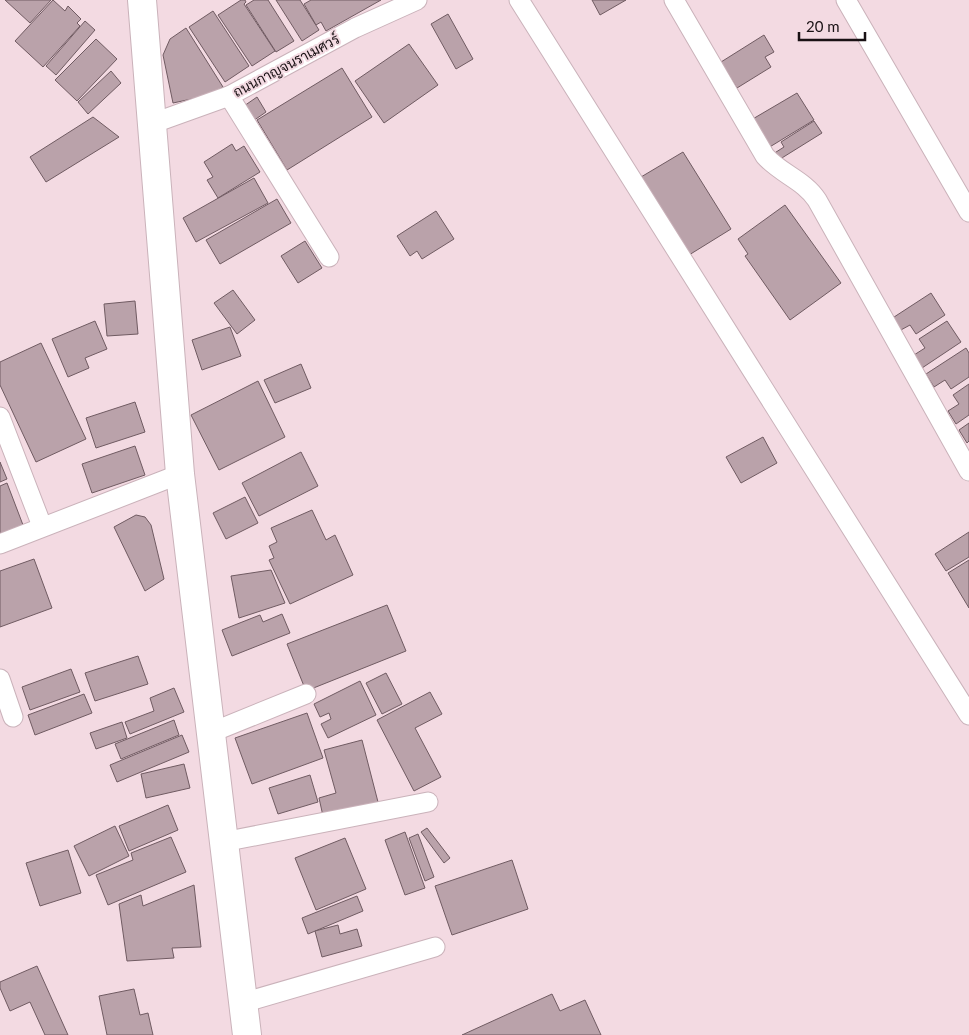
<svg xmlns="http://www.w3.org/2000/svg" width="969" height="1035" font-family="Lato,Sarabun,sans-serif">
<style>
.building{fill:#baa2aa;stroke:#705b62}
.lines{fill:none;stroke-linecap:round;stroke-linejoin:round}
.street-casing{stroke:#cab2ba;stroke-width:21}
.secondary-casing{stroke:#cab2ba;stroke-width:30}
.street{stroke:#fff;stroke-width:19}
.secondary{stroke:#fff;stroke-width:28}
.labels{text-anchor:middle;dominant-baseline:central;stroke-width:4;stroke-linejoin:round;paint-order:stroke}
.street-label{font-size:14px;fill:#191114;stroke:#f3dae2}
</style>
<rect width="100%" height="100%" fill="#f3dae2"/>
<g class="building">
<path d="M5 0H51L30 23Z"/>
<path d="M53 0 65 11 68 6 81 19 77 23 80 26 43 67 15 41Z"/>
<path d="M241 0H245L246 2 244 4 275 51 252 66 218 15Z"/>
<path d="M254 0H268L294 41 276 52 246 5Z"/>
<path d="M276 0H300L319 30 302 41Z"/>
<path d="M311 0H381L326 31 321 22 316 25 304 4Z"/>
<path d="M592 0H626L600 15Z"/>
<path d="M213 11 249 66 225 82 189 27Z"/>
<path d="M448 14 473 59 456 69 431 24Z"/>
<path d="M85 21 95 30 56 75 46 66Z"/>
<path d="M186 28 223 87 210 95 173 103 163 55 170 39Z"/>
<path d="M764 35 774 52 765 57 771 67 737 88 721 62Z"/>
<path d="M96 39 117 59 77 101 55 80Z"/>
<path d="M409 44 438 85 384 123 355 81Z"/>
<path d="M342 68 372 117 287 170 257 120Z"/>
<path d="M111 71 121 83 88 114 78 102Z"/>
<path d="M797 93 814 120 768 148 751 120Z"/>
<path d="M257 97 266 112 253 121 244 106Z"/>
<path d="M93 117 119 137 46 182 30 157Z"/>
<path d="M814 121 822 133 777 161 773 154 784 147 781 142Z"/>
<path d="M232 144 236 151 244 146 260 172 218 198 207 180 213 177 204 162Z"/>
<path d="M683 152 731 229 689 255 641 177Z"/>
<path d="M254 178 268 203 196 242 183 218Z"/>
<path d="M277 199 291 223 220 264 206 240Z"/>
<path d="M785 205 841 283 790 320 745 256 748 254 738 239Z"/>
<path d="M436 211 454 239 422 259 417 251 410 256 397 236Z"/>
<path d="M305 241 322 268 298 283 281 256Z"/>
<path d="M233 290 255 320 237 334 214 303Z"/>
<path d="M931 293 945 315 916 334 910 325 899 331 891 319Z"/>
<path d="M135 301 138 334 107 336 104 304Z"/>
<path d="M95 321 107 349 85 358 89 368 68 377 52 339Z"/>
<path d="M947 321 961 342 922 368 914 355 925 348 919 339Z"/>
<path d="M230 327 241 356 202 370 192 340Z"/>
<path d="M41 343 86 439 36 462 0 385V362Z"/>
<path d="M966 348 969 353V377L951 389 945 380 934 387 926 374Z"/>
<path d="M301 364 311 388 275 403 264 380Z"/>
<path d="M258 381 285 437 219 470 191 415Z"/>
<path d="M969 384V415L956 424 948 411 959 404 953 395Z"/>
<path d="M135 402 145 432 96 448 86 418Z"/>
<path d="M969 423V441L967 443 959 430Z"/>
<path d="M763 437 777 463 741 483 726 457Z"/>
<path d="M135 446 145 475 92 493 82 464Z"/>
<path d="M301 452 318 486 259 516 242 483Z"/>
<path d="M0 462 7 479 0 482Z"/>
<path d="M7 483 23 525 0 534V486Z"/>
<path d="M245 497 258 523 226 539 213 513Z"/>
<path d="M312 510 326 540 335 535 353 575 290 604 269 560 274 558 269 546 277 542 271 528Z"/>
<path d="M136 515 145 517 151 525 164 579 145 591 114 527Z"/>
<path d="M969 532V557L946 571 935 554Z"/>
<path d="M34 559 52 608 0 627V571Z"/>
<path d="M969 560V608L948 573Z"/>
<path d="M271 570 285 603 239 618 231 576Z"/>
<path d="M387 605 406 651 306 691 287 644Z"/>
<path d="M282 614 290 633 232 656 222 630 260 615 263 622Z"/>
<path d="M138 656 148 684 95 701 85 673Z"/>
<path d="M71 669 80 692 30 710 22 687Z"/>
<path d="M386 673 402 704 382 714 366 683Z"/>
<path d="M360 681 376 715 328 738 321 724 331 719 329 713 320 717 314 704Z"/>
<path d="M174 688 184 712 130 734 125 722 154 711 150 698Z"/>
<path d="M430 692 442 714 415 728 441 777 414 791 377 720Z"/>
<path d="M84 694 92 713 35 735 28 715Z"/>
<path d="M307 713 323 758 252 784 235 738Z"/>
<path d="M174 720 179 735 121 759 115 744Z"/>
<path d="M122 722 127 738 96 749 90 733Z"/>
<path d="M182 735 189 752 117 782 110 765Z"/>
<path d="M362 740 378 802 323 816 319 798 336 793 324 750Z"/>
<path d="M184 764 190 788 146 798 141 774Z"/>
<path d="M310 775 318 802 278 814 269 788Z"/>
<path d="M168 805 178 830 129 851 119 826Z"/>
<path d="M115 826 129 856 89 876 74 846Z"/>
<path d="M427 828 450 858 444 863 421 832Z"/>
<path d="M405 832 425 888 405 895 385 840Z"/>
<path d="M418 834 434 877 425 881 409 838Z"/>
<path d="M171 837 186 872 108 905 96 875 133 860 131 853Z"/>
<path d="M345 838 366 889 316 910 295 858Z"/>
<path d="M68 850 81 893 40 906 26 863Z"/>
<path d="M512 860 528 909 452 935 435 886Z"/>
<path d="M194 885 201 947 172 948 174 958 127 961 119 904 141 895 143 906Z"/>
<path d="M357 896 363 911 308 934 302 918Z"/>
<path d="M338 925 340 934 357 929 362 946 322 957 315 931Z"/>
<path d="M37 966 68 1035H45L30 1002 10 1011 0 988V982Z"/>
<path d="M134 989 140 1015 148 1013 153 1035H107L99 996Z"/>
<path d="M552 994 560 1011 585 1000 601 1035H462Z"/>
</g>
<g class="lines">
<g class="street-casing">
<g id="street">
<path d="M519 0 969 715"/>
<path d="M674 0 765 156C781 174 804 180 817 200L969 471"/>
<path d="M846 0 969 212"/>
<path d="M229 96 329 257"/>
<path d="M151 124 229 96 355 28 417 0"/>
<path d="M0 417 42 526"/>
<path d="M0 544 180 474"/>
<path d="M0 679 13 717"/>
<path d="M210 733 306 694"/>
<path d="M223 842 428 802"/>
<path d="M242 1003 435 947"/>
</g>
</g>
<g class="secondary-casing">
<path id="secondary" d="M142 0 180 474 247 1035"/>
</g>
<use href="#street" class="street"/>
<use href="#secondary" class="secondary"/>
</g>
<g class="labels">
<g class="street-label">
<text transform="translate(286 65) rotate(-28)">ถนนกาญจนราเมศวร์</text>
</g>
</g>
<path d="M799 32v8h66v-8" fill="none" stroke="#191114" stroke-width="2.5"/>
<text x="806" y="32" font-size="15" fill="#191114" stroke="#f3dae2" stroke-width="4" paint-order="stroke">20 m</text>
</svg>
